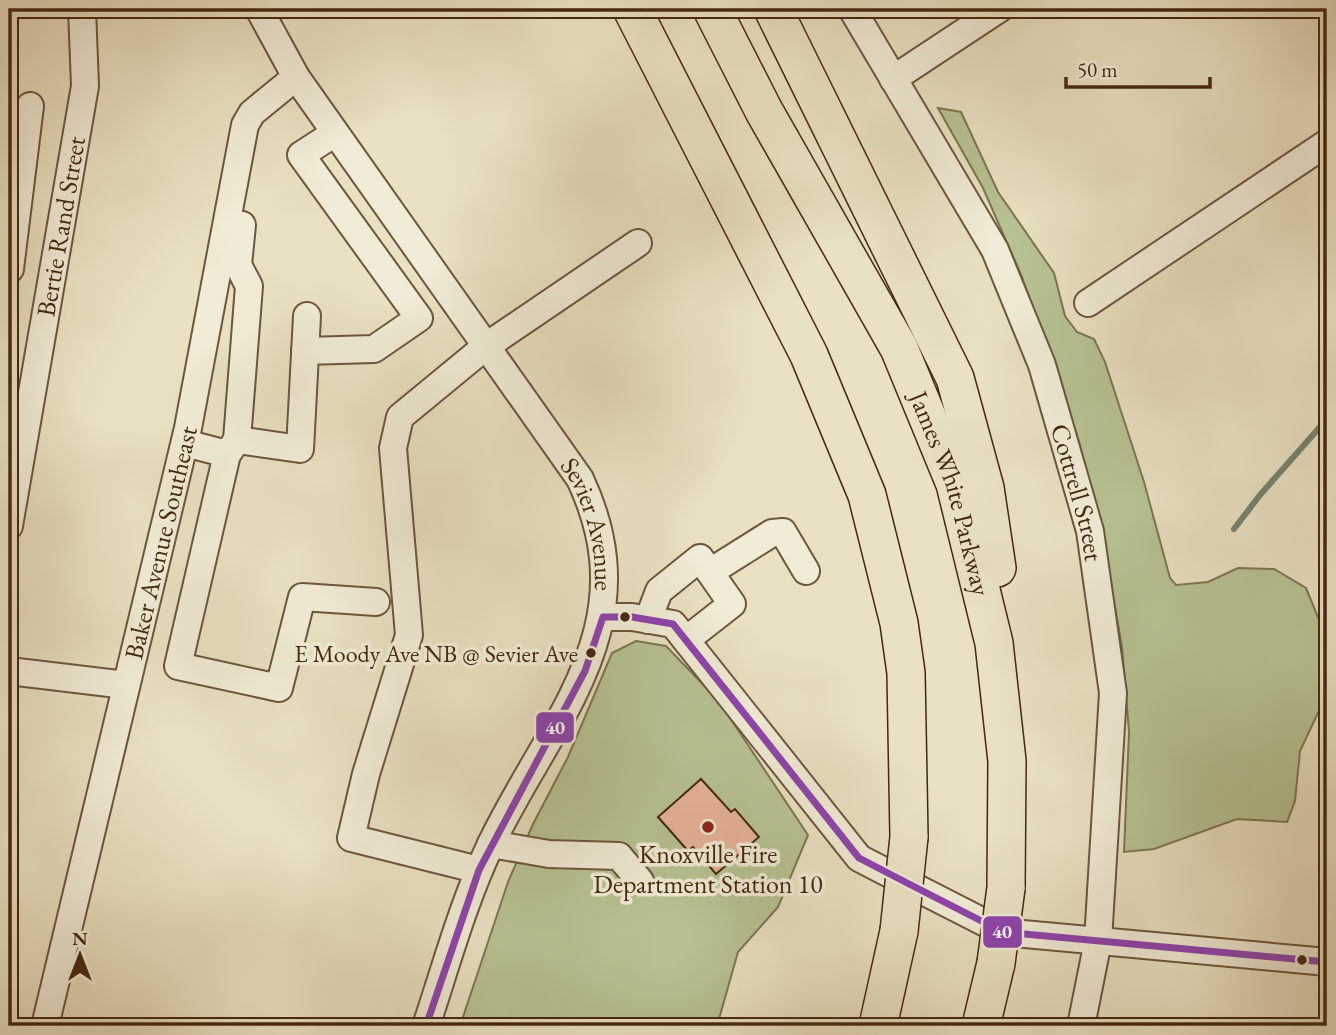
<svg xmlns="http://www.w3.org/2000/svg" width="1336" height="1035" font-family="'EB Garamond',serif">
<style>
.green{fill:#b7c292;stroke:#7e7550;stroke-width:2}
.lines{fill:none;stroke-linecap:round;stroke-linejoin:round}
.stream{stroke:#768270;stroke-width:6}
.building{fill:#e6b398;stroke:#44280f;stroke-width:2}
.minor-casing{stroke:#6d563c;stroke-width:30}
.highway-casing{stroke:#44280f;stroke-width:40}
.minor{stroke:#f1ecd7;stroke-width:26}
.highway{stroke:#e9e1c1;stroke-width:37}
.highway-bridge-casing{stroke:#44280f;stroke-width:40;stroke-linecap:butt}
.highway-bridge{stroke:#e9e1c1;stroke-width:37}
.bus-1-casing{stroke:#f1ecd7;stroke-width:12}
.bus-1{stroke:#8e44ad;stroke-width:7}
.bus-dot{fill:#44280f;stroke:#f1ecd7;stroke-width:2.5}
.poi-dot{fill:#8f2418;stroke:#f1ecd7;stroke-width:2.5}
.labels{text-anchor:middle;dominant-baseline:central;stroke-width:7;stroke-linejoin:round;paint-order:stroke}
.bus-label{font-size:24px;fill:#44280f;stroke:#f1ecd7;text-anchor:end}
.street-label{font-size:26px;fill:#44280f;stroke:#f1ecd7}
.poi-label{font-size:26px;fill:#44280f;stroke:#f1ecd7}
.line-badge{stroke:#f1ecd7;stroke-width:2.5}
.badge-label{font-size:19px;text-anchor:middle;font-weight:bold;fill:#fff}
</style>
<rect width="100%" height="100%" fill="#e9e1c1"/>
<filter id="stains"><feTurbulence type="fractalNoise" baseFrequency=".00286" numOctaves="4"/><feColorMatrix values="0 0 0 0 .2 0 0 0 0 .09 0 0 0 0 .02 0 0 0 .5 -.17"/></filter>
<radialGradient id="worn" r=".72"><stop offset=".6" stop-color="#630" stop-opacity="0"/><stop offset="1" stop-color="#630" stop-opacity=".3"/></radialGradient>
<g class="green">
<path d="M938 108 961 112 998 192 1054 273 1065 316 1077 332 1094 339 1105 362 1144 482 1170 578 1176 585 1208 582 1238 568 1274 569 1306 588 1320 622 1326 664V696L1300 751 1295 801 1287 822 1237 819 1154 849 1124 852 1129 732 1122 647 1104 544 1079 442 1022 277 983 188Z"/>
<path d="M636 641 666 646 718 700 808 835 778 907 738 952 717 1026H460L508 882 533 824 568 757 612 653Z"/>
</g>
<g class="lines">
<path class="stream" d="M1234 529 1260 495 1327 419"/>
</g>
<path class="building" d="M701 779 731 812 735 809 759 837 716 874 693 847 688 851 658 817Z"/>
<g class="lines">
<g class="minor-casing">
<g id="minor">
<path id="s1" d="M259 9 296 77 580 479C650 628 551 718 490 846 463 903 446 966 426 1026"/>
<path id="s2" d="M852 9 995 250 1042 365 1090 531 1113 693 1098 941 1081 1026"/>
<path d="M893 79 999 9"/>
<path d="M10 269 30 106"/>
<path d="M1088 303 1327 143"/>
<path d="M305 351 374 349 419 318 301 155 335 133"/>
<path d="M237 440 249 286 238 265 242 225"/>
<path d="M185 443 227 454 178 666 279 688 302 597 376 602"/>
<path d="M228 453 237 440 300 449 307 316"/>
<path id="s3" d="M9 526 85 86 82 9"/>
<path d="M710 572 772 533 783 532 806 571"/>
<path d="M603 617H632L673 624 859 858 911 885 1003 932 1327 962"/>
<path d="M648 620 659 591 700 558 732 604 686 640"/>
<path d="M9 671 126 685"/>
<path d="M491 844 549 854 619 856 640 881"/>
<path d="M479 870 351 838 366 774 409 635 393 448 400 417 485 347 638 243"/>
<path id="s4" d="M45 1026 188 428 245 125 252 113 296 77"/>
</g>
</g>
<g class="highway-casing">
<g id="highway">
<path d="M632 9 809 355 867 495 899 623 906 673 909 837"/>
<path id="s5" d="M712 9 764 111 899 348 955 484 994 643 1007 761 1006 888"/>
<path d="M773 9 955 378 985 488 997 568"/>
<path d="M878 1026 899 931"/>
<path d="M981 1026 996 963"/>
</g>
</g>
<use href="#minor" class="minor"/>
<use href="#highway" class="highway"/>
<g class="highway-bridge-casing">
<g id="highway-bridge">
<path d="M899 931 909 837"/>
<path d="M996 963 1006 888"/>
</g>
</g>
<use href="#highway-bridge" class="highway-bridge"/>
<g class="bus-1-casing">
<path id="bus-1" d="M426 1026 479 870 585 671 603 617H632L673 624 859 858 911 885 1003 932 1327 962"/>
</g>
<use href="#bus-1" class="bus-1"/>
</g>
<g class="bus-dot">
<circle cx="625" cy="617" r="6"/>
<circle cx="591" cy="653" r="6"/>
<circle cx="1302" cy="960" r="6"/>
</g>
<circle class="poi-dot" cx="708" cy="827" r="7"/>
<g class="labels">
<g class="bus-label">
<text x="578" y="653">E Moody Ave NB @ Sevier Ave</text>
</g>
<g class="street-label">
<text stroke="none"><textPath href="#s3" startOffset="304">Bertie Rand Street</textPath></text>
<text stroke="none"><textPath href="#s5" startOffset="542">James White Parkway</textPath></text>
<text stroke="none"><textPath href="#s2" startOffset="537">Cottrell Street</textPath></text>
<text stroke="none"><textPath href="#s1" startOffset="616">Sevier Avenue</textPath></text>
<text stroke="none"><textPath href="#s4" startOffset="497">Baker Avenue Southeast</textPath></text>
</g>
<g class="poi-label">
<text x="708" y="854">Knoxville Fire<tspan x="708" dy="30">Department Station 10</tspan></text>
</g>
</g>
<g class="line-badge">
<rect x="535" y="711" width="40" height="33" rx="7" fill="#8e44ad"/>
<rect x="982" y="915" width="41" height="34" rx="7" fill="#8e44ad"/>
</g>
<g class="badge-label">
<text x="555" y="734">40</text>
<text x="1002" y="938">40</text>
</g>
<rect width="1336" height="1035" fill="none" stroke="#e9e1c1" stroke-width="35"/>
<rect x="10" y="10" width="1315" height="1014" fill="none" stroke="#44280f" stroke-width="3.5"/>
<rect x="18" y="18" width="1301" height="1000" fill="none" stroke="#44280f" stroke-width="2"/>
<g transform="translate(80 955)" stroke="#f1ecd7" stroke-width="5" paint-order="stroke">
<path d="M0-5L12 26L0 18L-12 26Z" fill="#44280f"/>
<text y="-10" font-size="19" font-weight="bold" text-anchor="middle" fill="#44280f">N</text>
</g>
<path d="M1066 77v10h144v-10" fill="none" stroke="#44280f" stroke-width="3.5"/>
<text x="1077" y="77" font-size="21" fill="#44280f" stroke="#f1ecd7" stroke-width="5" paint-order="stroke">50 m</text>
<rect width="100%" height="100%" filter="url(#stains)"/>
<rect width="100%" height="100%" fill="url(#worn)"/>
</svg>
